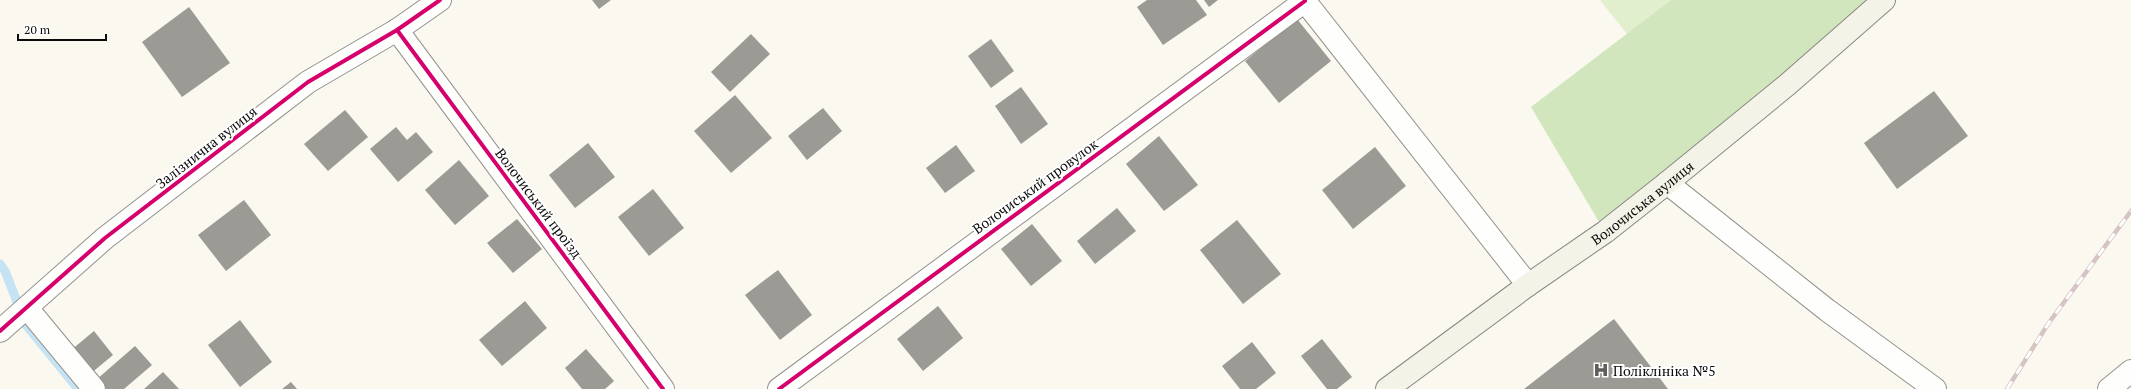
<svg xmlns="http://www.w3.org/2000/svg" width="2131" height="389" font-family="'PT Serif',serif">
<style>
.green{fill:#e2efcf}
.forest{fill:#d2e6be}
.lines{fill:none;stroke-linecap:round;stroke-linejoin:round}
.stream{stroke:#c6e3f3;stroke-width:9}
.building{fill:#9c9a95}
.street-casing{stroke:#93928e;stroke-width:24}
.secondary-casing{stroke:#898884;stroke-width:24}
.street{stroke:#fefefd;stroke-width:22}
.secondary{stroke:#f4f3e8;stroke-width:22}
.rail-casing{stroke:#d6c4c4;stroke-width:4.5}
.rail{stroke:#fff;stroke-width:3;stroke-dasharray:9;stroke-linecap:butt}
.cycleway-casing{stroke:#fff;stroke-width:6}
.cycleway{stroke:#d6006c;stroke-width:4}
.labels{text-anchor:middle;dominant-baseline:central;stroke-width:4;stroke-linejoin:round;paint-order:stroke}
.street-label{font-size:14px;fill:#0b0b0b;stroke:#fff}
.poi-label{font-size:14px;fill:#0b0b0b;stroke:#fff;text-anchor:start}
</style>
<rect width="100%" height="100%" fill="#faf8ef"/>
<path class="green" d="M1600 0H1671L1627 34Z"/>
<path class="forest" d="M1671 0H1884L1605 232 1531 107Z"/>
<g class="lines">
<path class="stream" d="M0 264 5 271 26 325 78 389"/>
</g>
<g class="building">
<path d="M592 0H611L599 9Z"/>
<path d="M1147 0H1196L1207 15 1163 45 1137 7Z"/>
<path d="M1204 0H1218L1209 7Z"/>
<path d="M189 7 230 63 182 97 142 42Z"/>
<path d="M1297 19 1331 61 1279 103 1245 61Z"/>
<path d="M751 34 770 54 730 92 711 72Z"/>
<path d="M991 39 1014 71 991 88 968 56Z"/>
<path d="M1021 87 1048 124 1021 144 995 106Z"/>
<path d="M1934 91 1968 136 1897 189 1864 143Z"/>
<path d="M735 95 772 138 731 173 694 131Z"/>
<path d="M823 108 842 131 807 160 788 136Z"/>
<path d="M345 110 368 137 328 171 304 144Z"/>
<path d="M396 127 407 140 416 132 433 152 398 182 370 149Z"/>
<path d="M1159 136 1198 185 1164 211 1126 164Z"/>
<path d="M588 143 615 177 575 208 549 175Z"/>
<path d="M956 145 975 171 945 193 926 168Z"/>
<path d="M1375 147 1406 186 1353 229 1322 190Z"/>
<path d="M459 160 489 196 455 225 425 190Z"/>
<path d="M653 189 684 228 649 256 618 217Z"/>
<path d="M244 200 271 235 226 271 198 235Z"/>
<path d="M1117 208 1136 231 1095 264 1077 241Z"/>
<path d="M517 219 542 249 513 273 487 243Z"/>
<path d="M1237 220 1281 274 1243 304 1200 250Z"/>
<path d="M1032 224 1062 261 1031 286 1001 249Z"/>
<path d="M778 270 812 315 780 340 745 295Z"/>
<path d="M525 301 547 328 502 366 479 340Z"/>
<path d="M938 306 963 338 923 371 897 339Z"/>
<path d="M1614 319 1668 389H1524L1601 329Z"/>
<path d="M240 320 272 362 240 387 208 345Z"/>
<path d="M94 331 113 355 89 375 70 351Z"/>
<path d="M1322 339 1352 377 1337 389H1327L1301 356Z"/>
<path d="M1252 342 1276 373 1256 389H1240L1222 366Z"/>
<path d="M135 346 152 365 124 389H104L96 380Z"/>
<path d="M586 349 614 381 605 389H582L565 368Z"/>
<path d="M163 372 179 389H144Z"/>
<path d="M291 382 297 389H282Z"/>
</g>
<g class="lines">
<g class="street-casing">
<g id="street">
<path d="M1304 0 1528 285"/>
<path d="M397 30 663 389"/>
<path d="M1667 183 1827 310 1935 389"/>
<path d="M27 308 94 389"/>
<path d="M0 331 105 238 308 82 397 30 440 0"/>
<path d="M779 389 1305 1"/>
<path d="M2109 389 2131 371"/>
</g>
</g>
<g class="secondary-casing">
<g id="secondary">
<path id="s1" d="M1387 389 1528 285 1605 232 1667 183 1787 85 1884 0"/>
</g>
</g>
<use href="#street" class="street"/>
<use href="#secondary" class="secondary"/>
<g class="rail-casing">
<path id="rail" d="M2007 389 2048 324 2131 211"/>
</g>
<use href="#rail" class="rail"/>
<g class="cycleway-casing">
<g id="cycleway">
<path d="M397 30 663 389"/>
<path d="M0 331 105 238 308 82 397 30 440 0"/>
<path d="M779 389 1305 1"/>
</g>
</g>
<use href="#cycleway" class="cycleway"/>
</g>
<defs>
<g id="hospital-bare" transform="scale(1.2)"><path d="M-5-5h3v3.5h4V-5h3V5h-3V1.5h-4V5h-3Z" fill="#5f5e5b" stroke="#fff" stroke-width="2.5" paint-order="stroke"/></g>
</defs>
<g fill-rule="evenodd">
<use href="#hospital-bare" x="1601" y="370"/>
</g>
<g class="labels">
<g class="street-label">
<text transform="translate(206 147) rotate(-38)">Залізнична вулиця</text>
<text transform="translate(1035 186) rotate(-36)">Волочиський провулок</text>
<text stroke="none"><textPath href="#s1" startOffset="316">Волочиська вулиця</textPath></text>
<text transform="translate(539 203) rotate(53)">Волочиський проїзд</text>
</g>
<g class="poi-label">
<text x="1613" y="370">Поліклініка №5</text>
</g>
</g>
<path d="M18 34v6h88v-6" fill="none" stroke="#0b0b0b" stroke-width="2"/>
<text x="24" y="34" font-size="12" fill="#0b0b0b" stroke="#ffffff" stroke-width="3" paint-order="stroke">20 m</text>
</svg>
